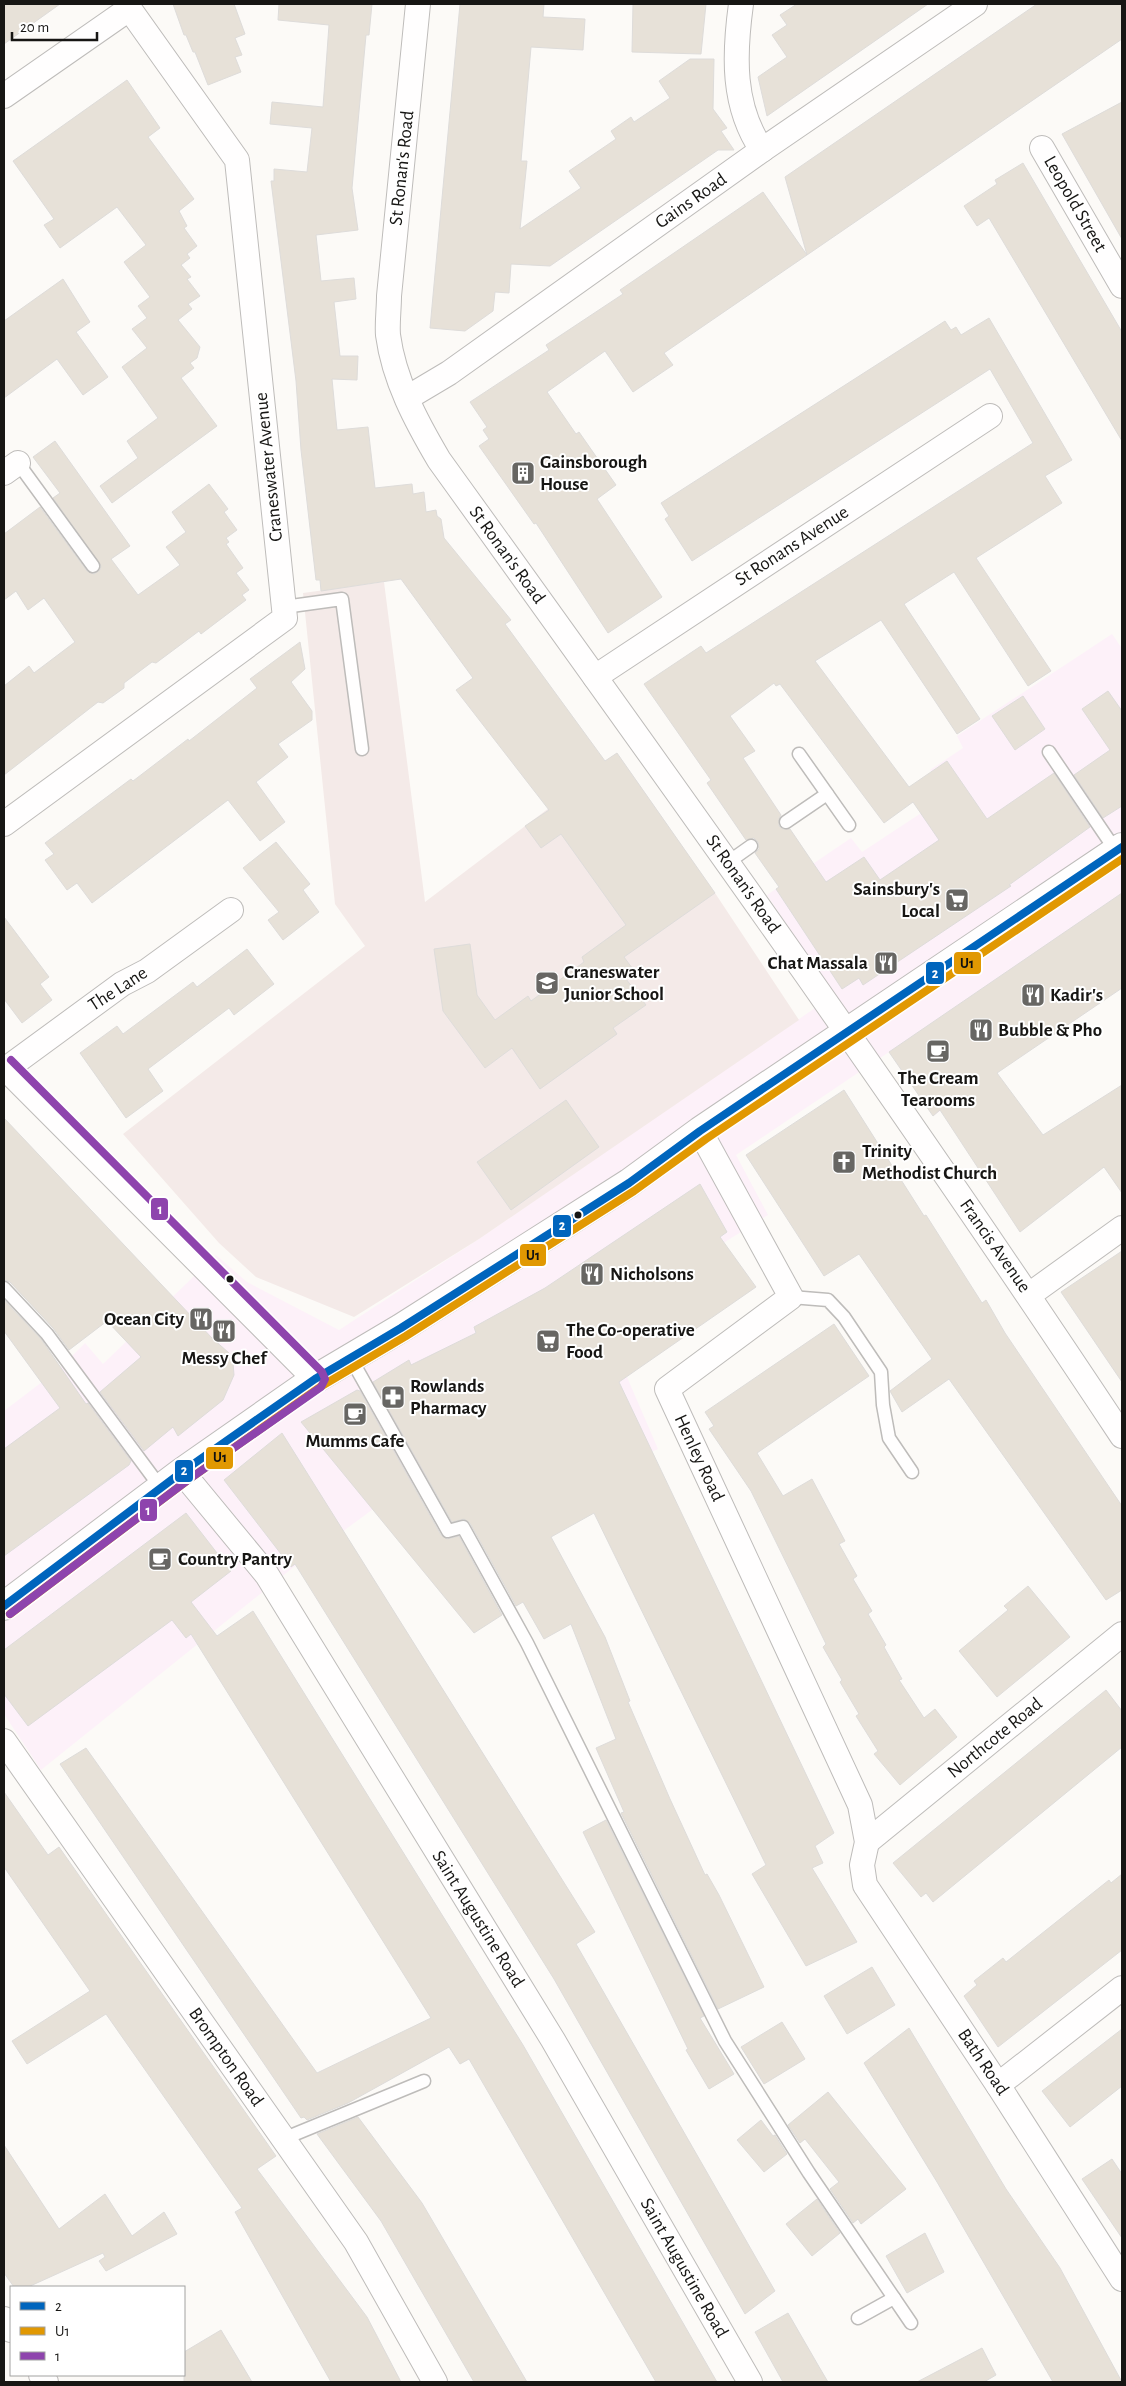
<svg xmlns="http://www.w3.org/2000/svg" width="1126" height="2386" font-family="'Alegreya Sans',sans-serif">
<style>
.commercial{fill:#fdf1f9}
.education{fill:#f4eae8}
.building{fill:#e7e1d8;stroke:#dedcda;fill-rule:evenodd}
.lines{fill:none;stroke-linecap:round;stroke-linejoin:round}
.service-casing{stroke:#bebcba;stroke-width:15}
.minor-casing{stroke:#bebcba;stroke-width:26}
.secondary-casing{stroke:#bebcba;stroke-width:30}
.service{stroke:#fffefe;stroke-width:12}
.minor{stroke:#fffefe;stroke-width:24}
.secondary{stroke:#fffefe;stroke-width:28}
.bus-1-casing{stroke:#fff;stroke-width:11}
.bus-2-casing{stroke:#fff;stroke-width:11}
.bus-3-casing{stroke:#fff;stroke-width:11}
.bus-1{stroke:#0065bd;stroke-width:8}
.bus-2{stroke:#e19802;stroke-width:8}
.bus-3{stroke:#8e44ad;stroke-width:8}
.bus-dot{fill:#171614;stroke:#fff;stroke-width:2}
.labels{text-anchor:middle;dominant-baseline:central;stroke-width:4;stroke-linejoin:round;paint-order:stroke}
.street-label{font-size:19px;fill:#171614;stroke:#fff}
.poi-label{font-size:19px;font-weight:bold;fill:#171614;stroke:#fff;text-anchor:start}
.line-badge{stroke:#fff;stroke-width:2}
.badge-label{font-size:14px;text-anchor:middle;font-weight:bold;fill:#fff}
.pale-badge-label{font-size:14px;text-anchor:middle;font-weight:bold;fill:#111}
</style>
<rect width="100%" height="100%" fill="#fcfaf7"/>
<path class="commercial" d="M1112 634 1121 647 1122 646V988L933 1116 889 1052 736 1155 768 1215 602 1319 658 1449 552 1496 507 1449 402 1488 290 1570 41 1770 4 1714V1411L59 1369 85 1343 103 1364 216 1255 247 1282 339 1330 479 1239 834 995 767 895 851 838 862 852 947 796 930 770 963 748 957 736Z"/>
<path class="education" d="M384 582 425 902 578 786 576 782 617 753 715 893 799 1020 479 1239 354 1317 256 1277 219 1243 123 1134 365 946 335 904 303 593Z"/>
<g class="building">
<path d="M4 4H60L4 44Z"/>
<path d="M173 4H234L245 34 235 38 242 55 235 57 241 72 208 85 195 52H193L186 35H184Z"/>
<path d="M279 4H372L369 35H366L352 188 358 230 316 235 321 281 354 278 356 299 334 302 340 356H358L357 380 332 379 337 430 368 427 375 488 412 484 413 494 424 492 426 512 436 510 437 516 441 519 444 538 511 620 505 624 605 761 617 753 715 893 624 957 635 972 626 979 646 1005 613 1028 617 1034 540 1089 512 1048 485 1068 443 1011 434 949 470 944 477 995 495 1020 528 996 531 1001 584 962 582 957 626 925 561 834 541 848 525 826 549 810 456 690 473 678 401 579 321 591 320 580H316L301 450 296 381 271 181H274V169L307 172 312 128 270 124 272 102 323 107 329 25 278 20Z"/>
<path d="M460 4H544L543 17 585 19 583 50 531 47 521 161H527L520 229 581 188 569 171 616 139 611 131 631 117 634 122 670 98 659 81 690 59H714L713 109 727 128 721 131 734 150H718L550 266 511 264 509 293 495 292 493 311 465 331 430 328Z"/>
<path d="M633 4H706L701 54 632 52Z"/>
<path d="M797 4H928L767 116 758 77 787 57 772 35 787 25 780 15Z"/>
<path d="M1037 4H1122V39L807 255 785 177Z"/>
<path d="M127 80 160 128 148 137 194 199 179 211 187 226 184 228 197 246 187 254 190 258 181 265 191 277 187 279 200 296 188 304 192 309 178 320 200 347 197 358 190 363 194 368 181 378 217 426 112 503 100 486 138 458 127 441 158 418 122 367 147 348 132 329 147 318 138 306 150 297 124 262 146 245 117 207 60 248 44 225 54 219 13 161Z"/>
<path d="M1122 102V239L1062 134Z"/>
<path d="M1023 163 1122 332V441L989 218 977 226 964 206 997 184 995 180Z"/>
<path d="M763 192 807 255 664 353 673 365 633 392 605 351 547 392 576 434 579 432 616 485 597 499 662 597 608 633 536 523 534 524 479 446 489 439 483 430 487 427 470 402 549 350 546 345 623 294 620 290Z"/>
<path d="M63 279 90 322 76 332 108 377 83 395 57 359 4 398V321Z"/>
<path d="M989 318 1072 460 1045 476 1062 503 976 558 1051 671 1028 686 954 572 904 604 980 719 957 734 881 620 815 661 909 787 947 761 987 819 1054 773 1090 827 1009 885 1011 886 863 985 859 978 842 989 776 889 779 887 755 853 759 849 758 842 754 838 746 840 707 783 711 780 644 684 701 646 706 653 1033 443 990 369 692 561 665 519 669 516 661 503 945 321 951 330 956 327 961 335ZM774 683 776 686 780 684 884 823 913 802 939 840 880 880 864 857 826 882 790 829H783L779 826V819L781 815 743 758 755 751 730 716Z"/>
<path d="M55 441 130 546 111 559 138 595 180 565 166 547 186 532 172 512 209 484 228 509 224 512 237 530 226 538 229 542 226 544 243 568 236 573 249 590 242 595 246 600 201 634 199 631 156 663 152 662 124 683V688L103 703 98 702 4 775V686L29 666 34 673 75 642 44 598 28 610 16 591 4 600V534L40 507 87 571 94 574 100 570 101 566 53 498 60 493 33 457Z"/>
<path d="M300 642 305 669 291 682 312 711V720L278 744 288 757 256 782 285 822 260 841 228 800 92 903 77 883 67 890 45 860 54 854 45 843 131 779 133 781 188 739 189 741 257 688 250 679Z"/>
<path d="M1108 691 1122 711V806L1103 818 1074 775 1110 750 1082 709Z"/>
<path d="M1023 696 1045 729 1015 750 992 716Z"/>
<path d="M276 842 310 884 303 890 319 912 283 940 268 920 279 912 243 868Z"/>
<path d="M1122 893V988L997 1073 1043 1135 1122 1085V1193L1104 1167 1020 1232 940 1110 933 1116 889 1052Z"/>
<path d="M4 917 49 977 40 984 52 1000 22 1023 4 999Z"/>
<path d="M247 949 274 984 234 1015 229 1008 148 1069 163 1091 126 1118 80 1053 117 1026 123 1034 193 982 197 987Z"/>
<path d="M844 1090 924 1216 926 1215 982 1303 986 1300 1005 1333 1122 1506V1590L1106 1600 949 1379 902 1412 890 1391 932 1359 859 1254 824 1276 746 1155Z"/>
<path d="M566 1100 599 1147 511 1210 477 1162Z"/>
<path d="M4 1118 212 1338 229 1353 233 1363 234 1375 223 1400 178 1436 173 1427 144 1451 100 1392 141 1357 107 1321 69 1350 53 1328 10 1282 4 1280Z"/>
<path d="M700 1184 727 1232 720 1237 756 1287 619 1382 834 1833 815 1846 823 1863 812 1868 857 1942 806 1966 752 1874 766 1865 594 1513 551 1537 605 1637 630 1701 628 1702 670 1799 705 1875 707 1874 719 1895 764 1987 718 2009 621 1813 624 1812 596 1748 616 1739 571 1624 544 1639 523 1602 516 1606 470 1523 464 1519 452 1522 373 1382 409 1360 411 1365 476 1333 474 1327 545 1288Z"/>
<path d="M1122 1251V1382L1061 1292Z"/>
<path d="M4 1300 41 1339 86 1404 88 1403 131 1461 129 1465 4 1556V1449L60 1408 4 1331Z"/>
<path d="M834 1324 869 1376 757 1453 783 1496 812 1479 845 1541 839 1544 857 1576 853 1579 872 1611 868 1614 886 1645 884 1647 902 1679 899 1680 924 1718 935 1709 957 1737 900 1785 874 1754 878 1751 856 1716 859 1714 840 1682 842 1680 823 1647 826 1644 751 1491 709 1429 714 1426 705 1412Z"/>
<path d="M357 1390 360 1391 441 1535 447 1539 459 1536 502 1615 474 1633 301 1422Z"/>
<path d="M282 1433 595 1932 576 1944 775 2291 745 2314 554 1979 295 1564 291 1567 224 1480Z"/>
<path d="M186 1513 231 1571 191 1602 217 1636 253 1611 523 2045 717 2382H656L469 2059 460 2064 449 2047 348 2103 307 2120 304 2117 301 2118 60 1764 86 1748 317 2073 431 2018 191 1634 186 1638 172 1620 28 1726 4 1694V1650Z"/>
<path d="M1028 1586 1070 1637 997 1697 959 1651 1008 1610 1004 1606Z"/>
<path d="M1106 1690 1122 1711V1747L933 1902 926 1893 921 1897 893 1863Z"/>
<path d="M4 1792 48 1855 59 1847 276 2156 257 2169 367 2317 401 2382H331L235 2212 242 2208 106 2014 27 2064 12 2041 90 1991 4 1867Z"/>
<path d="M606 1820 704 2016 700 2018 734 2074 709 2089 686 2050 688 2049 583 1832Z"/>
<path d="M1122 1874V1950L998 2047 964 1996 977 1985 974 1981 1003 1958 1006 1962 1109 1880 1111 1883Z"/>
<path d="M872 1967 895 2005 847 2034 824 1996Z"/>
<path d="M782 2022 805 2059 764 2084 741 2047Z"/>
<path d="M909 2028 1006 2189 1060 2268 1122 2382H1053L937 2182 864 2063Z"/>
<path d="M1122 2029V2086L1070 2127 1042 2091Z"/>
<path d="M828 2092 906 2189 861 2224 858 2219 853 2223 830 2189 839 2182 805 2139 800 2143 788 2125Z"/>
<path d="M358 2117 422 2203 527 2382H474L381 2221 317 2134Z"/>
<path d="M761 2120 773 2136 775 2135 787 2154 764 2172 737 2140Z"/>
<path d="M4 2145 59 2229 105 2194 132 2236 164 2212 177 2234 106 2271 99 2261 105 2257 103 2253 28 2287H14L4 2273Z"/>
<path d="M1112 2159 1122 2174V2238L1082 2179Z"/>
<path d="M817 2199 840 2233 812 2256 786 2224Z"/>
<path d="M925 2233 944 2272 907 2293 886 2256Z"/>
<path d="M788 2313 818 2365 828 2382H783L755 2332Z"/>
<path d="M221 2330 252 2382H184V2352Z"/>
<path d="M982 2348 996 2375 984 2382H917Z"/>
</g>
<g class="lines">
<g class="service-casing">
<g id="service">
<path d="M18 463 93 566"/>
<path d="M284 607 342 599 362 749"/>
<path d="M1049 752 1116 851"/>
<path d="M799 754 849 825"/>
<path d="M786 822 827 794"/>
<path d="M727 863 751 846"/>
<path d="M4 1288 47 1334 161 1488"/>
<path d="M791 1297 828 1300 844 1317 881 1372 883 1405 889 1438 912 1472"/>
<path d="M350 1357 448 1531 463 1527 527 1643 725 2041 809 2173 911 2323"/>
<path d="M283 2139 424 2081"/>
<path d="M858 2318 894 2298"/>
</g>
</g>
<g class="minor-casing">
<g id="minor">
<path d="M418 4 389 296C389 309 387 323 388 335 394 380 416 421 439 460 671 782 903 1105 1122 1436"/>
<path d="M741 4C734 55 732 106 762 150"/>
<path d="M4 96 129 9"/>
<path d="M1042 148 1122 286"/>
<path d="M407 398 449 373 762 150 975 4"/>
<path d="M4 473 18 463"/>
<path d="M595 677 990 416"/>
<path d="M4 824 285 618 237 160 126 4"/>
<path d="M4 1067 315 1379"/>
<path d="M6 1069 122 984 147 971 231 910"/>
<path d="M700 1131 791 1297 667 1389 860 1805 867 1842 862 1865 865 1885 998 2085 1122 2279"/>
<path d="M1029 1295 1122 1228"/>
<path d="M182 1472 267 1575 553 2040 750 2382"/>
<path d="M4 1741 356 2242 435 2382"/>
<path d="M867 1842 1122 1634"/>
<path d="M998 2085 1122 1988"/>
<path d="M4 2319 11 2330"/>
<path d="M41 2375 46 2382"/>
</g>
</g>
<g class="secondary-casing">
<path id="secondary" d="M4 1606 182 1472 315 1379 401 1328 629 1183 700 1131 1122 847"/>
</g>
<use href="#service" class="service"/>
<use href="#minor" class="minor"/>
<use href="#secondary" class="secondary"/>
<g class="bus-1-casing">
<path id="bus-1" d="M4 1606 182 1472 315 1379 401 1328 629 1183 700 1131 1122 847"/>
</g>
<g class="bus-2-casing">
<path id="bus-2" d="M10 1614 188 1480 320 1387 406 1336 634 1191 706 1139 1122 859"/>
</g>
<g class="bus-3-casing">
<path id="bus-3" d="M10 1614 188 1480 321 1387 325 1379 322 1372 11 1060"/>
</g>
<use href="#bus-1" class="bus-1"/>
<use href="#bus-2" class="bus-2"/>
<use href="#bus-3" class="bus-3"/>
</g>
<defs>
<g id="building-square" transform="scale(1.25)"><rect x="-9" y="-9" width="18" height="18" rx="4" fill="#676663" stroke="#fff"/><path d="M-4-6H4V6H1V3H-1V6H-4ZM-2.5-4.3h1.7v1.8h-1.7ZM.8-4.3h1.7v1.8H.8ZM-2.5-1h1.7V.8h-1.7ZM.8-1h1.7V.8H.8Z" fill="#fff"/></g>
<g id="supermarket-square" transform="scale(1.25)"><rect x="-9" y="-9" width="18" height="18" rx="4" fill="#676663" stroke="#fff"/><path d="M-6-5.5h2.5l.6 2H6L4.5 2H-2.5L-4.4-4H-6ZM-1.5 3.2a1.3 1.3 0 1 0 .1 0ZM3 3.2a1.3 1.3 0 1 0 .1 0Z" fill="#fff"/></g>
<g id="restaurant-square" transform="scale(1.25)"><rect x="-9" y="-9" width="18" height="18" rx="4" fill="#676663" stroke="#fff"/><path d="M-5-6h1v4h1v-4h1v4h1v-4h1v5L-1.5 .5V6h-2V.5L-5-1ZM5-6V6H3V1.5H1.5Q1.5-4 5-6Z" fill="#fff"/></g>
<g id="school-square" transform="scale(1.25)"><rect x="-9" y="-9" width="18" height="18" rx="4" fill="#676663" stroke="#fff"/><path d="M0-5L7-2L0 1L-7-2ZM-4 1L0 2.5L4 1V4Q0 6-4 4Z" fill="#fff"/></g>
<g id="cafe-square" transform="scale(1.25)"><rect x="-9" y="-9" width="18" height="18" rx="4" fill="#676663" stroke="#fff"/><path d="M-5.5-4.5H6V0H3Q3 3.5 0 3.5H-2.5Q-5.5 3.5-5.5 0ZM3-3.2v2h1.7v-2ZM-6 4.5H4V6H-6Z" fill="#fff"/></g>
<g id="church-square" transform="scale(1.25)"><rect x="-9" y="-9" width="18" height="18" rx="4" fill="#676663" stroke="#fff"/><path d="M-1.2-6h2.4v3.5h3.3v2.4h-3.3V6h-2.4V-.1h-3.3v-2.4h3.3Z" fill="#fff"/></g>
<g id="pharmacy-square" transform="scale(1.25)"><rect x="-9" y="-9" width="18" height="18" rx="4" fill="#676663" stroke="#fff"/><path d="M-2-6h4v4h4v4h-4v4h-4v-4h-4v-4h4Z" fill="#fff"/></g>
</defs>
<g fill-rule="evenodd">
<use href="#building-square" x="523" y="473"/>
<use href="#supermarket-square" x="957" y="900"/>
<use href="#restaurant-square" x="886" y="963"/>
<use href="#school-square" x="547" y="983"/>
<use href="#restaurant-square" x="1033" y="995"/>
<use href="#restaurant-square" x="981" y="1030"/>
<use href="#cafe-square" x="938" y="1051"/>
<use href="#church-square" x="844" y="1162"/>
<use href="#restaurant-square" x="592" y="1274"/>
<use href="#restaurant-square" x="201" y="1319"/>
<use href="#restaurant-square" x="224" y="1331"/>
<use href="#supermarket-square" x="548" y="1341"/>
<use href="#pharmacy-square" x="393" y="1397"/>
<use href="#cafe-square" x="355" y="1414"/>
<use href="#cafe-square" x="160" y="1559"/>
</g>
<g class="bus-dot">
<circle cx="578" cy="1215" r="4.5"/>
<circle cx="230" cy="1279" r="4.5"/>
</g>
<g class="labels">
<g class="street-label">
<text transform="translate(402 168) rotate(-84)">St Ronan's Road</text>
<text transform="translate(691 201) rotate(-35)">Gains Road</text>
<text transform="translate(1075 204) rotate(60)">Leopold Street</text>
<text transform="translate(269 467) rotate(-96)">Craneswater Avenue</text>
<text transform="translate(792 546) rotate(-33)">St Ronans Avenue</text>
<text transform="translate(507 555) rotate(54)">St Ronan's Road</text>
<text transform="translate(743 884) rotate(55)">St Ronan's Road</text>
<text transform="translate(118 989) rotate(-33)">The Lane</text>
<text transform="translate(995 1246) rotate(55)">Francis Avenue</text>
<text transform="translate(699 1458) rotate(65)">Henley Road</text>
<text transform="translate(995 1738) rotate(-39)">Northcote Road</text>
<text transform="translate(478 1919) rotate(58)">Saint Augustine Road</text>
<text transform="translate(226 2057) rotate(55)">Brompton Road</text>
<text transform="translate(983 2062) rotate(56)">Bath Road</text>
<text transform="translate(684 2268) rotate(60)">Saint Augustine Road</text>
</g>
<g class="poi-label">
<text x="540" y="462">Gainsborough<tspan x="540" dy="22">House</tspan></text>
<text x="940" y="889" text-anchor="end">Sainsbury's<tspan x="940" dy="22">Local</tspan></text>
<text x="868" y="963" text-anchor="end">Chat Massala</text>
<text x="564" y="972">Craneswater<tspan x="564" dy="22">Junior School</tspan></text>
<text x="1050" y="995">Kadir's</text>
<text x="998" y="1030">Bubble &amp; Pho</text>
<text x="938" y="1078" text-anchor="middle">The Cream<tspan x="938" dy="22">Tearooms</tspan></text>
<text x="862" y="1151">Trinity<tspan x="862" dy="22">Methodist Church</tspan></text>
<text x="610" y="1274">Nicholsons</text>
<text x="184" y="1319" text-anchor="end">Ocean City</text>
<text x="566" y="1330">The Co-operative<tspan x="566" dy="22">Food</tspan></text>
<text x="224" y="1358" text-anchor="middle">Messy Chef</text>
<text x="410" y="1386">Rowlands<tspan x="410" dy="22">Pharmacy</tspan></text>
<text x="355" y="1441" text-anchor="middle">Mumms Cafe</text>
<text x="178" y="1559">Country Pantry</text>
</g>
</g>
<g class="line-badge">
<rect x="953" y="951" width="29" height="24" rx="5" fill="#e19802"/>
<rect x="925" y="961" width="20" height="24" rx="5" fill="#0065bd"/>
<rect x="150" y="1197" width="19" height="24" rx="5" fill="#8e44ad"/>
<rect x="552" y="1214" width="20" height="24" rx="5" fill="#0065bd"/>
<rect x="519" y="1243" width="28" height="24" rx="5" fill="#e19802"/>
<rect x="205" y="1446" width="29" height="24" rx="5" fill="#e19802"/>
<rect x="174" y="1459" width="20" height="24" rx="5" fill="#0065bd"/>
<rect x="139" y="1498" width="19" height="24" rx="5" fill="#8e44ad"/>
</g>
<g class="badge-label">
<text x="935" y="978">2</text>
<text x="160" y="1214">1</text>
<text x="562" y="1230">2</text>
<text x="184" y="1475">2</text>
<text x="148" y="1515">1</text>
</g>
<g class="pale-badge-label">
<text x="967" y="968">U1</text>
<text x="533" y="1260">U1</text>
<text x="220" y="1462">U1</text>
</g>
<rect width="1126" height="2386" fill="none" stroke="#171614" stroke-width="10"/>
<rect x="10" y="2286" width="175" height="90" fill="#ffffff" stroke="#a2a2a1"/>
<rect x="20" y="2302" width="25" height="8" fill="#0065bd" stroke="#a2a2a1"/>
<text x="55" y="2311" font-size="15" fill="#171614">2</text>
<rect x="20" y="2327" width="25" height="8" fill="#e19802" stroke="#a2a2a1"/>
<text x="55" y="2336" font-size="15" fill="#171614">U1</text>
<rect x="20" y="2352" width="25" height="8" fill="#8e44ad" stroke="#a2a2a1"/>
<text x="55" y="2361" font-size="15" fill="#171614">1</text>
<path d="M12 32v8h85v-8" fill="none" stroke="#171614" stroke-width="2.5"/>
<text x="20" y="32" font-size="15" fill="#171614" stroke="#ffffff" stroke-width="4" paint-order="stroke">20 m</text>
</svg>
